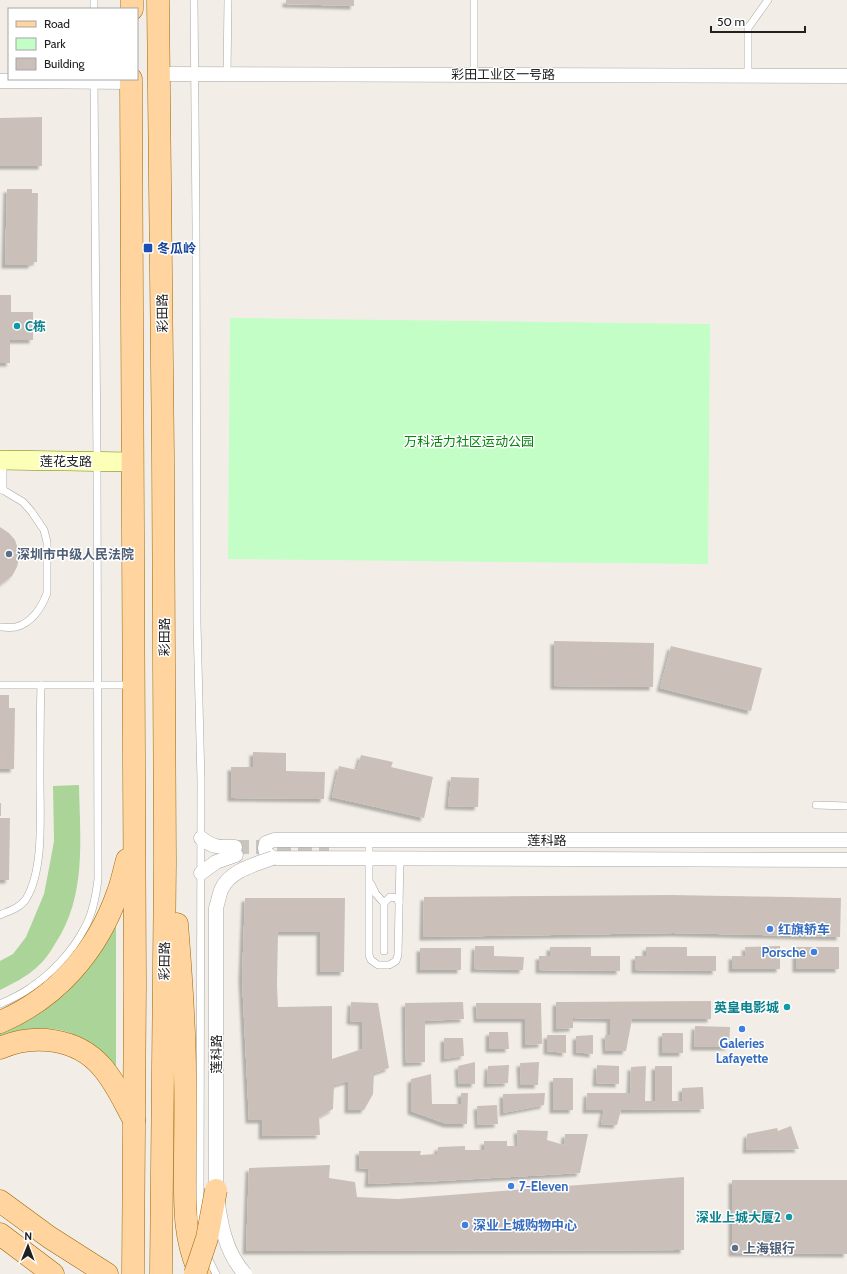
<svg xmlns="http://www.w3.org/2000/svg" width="847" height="1274" font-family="Cabin,'Noto Sans SC',sans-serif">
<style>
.forest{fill:#abd498}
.park{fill:#c2fec6}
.building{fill:#cac0b9;filter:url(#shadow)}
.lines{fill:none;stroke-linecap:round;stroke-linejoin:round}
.street-tunnel{stroke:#c8c5bf;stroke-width:14;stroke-dasharray:14 7;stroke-linecap:butt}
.lane-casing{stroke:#a8a8a8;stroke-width:8}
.street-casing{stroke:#a8a8a8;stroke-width:15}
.secondary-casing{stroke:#738000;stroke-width:20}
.primary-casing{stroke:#9e6700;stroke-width:23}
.lane{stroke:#fff;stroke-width:7}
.street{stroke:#fff;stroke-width:14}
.secondary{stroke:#fcffb8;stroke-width:19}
.primary{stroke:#ffd49f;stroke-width:22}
.street-bridge-casing{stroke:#a8a8a8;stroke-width:15;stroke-linecap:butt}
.primary-bridge-casing{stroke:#9e6700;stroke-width:23;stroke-linecap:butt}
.street-bridge{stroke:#fff;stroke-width:14}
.primary-bridge{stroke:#ffd49f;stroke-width:22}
.transit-dot{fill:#1a4fb4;stroke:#fff;stroke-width:1.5}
.culture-dot{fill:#0f9aa8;stroke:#fff;stroke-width:1.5}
.service-dot{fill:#5c6f8a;stroke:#fff;stroke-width:1.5}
.shop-dot{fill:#3f7fe0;stroke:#fff;stroke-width:1.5}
.labels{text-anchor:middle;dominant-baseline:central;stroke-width:3;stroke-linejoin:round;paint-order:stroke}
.street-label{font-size:13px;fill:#212121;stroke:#fff}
.transit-label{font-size:13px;font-weight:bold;fill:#164399;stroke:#fff;text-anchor:start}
.culture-label{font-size:13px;font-weight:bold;fill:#0d838f;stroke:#fff;text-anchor:end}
.park-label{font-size:13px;fill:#03850c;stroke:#fff}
.service-label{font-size:13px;font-weight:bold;fill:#4e5e75;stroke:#fff;text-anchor:start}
.shop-label{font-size:13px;font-weight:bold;fill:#366cbe;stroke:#fff;text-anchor:start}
</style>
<defs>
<filter id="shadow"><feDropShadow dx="-3.5" dy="3.5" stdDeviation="1" flood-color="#0004"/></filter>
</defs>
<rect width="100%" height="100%" fill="#f2eee7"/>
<g class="forest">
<path d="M79 785C80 840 87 896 55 944 50 953 43 962 36 968 26 977 12 984 0 990V961L13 954 26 937 44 894 50 863 54 841 53 786Z"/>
<path d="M116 926V1068C83 1028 49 1020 0 1037V1033C54 1014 90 975 116 926Z"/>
</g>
<path class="park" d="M230 318 710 324 708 564 228 559Z"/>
<g class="building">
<path d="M286 0H354V6L286 4Z"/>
<path d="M42 117V166H0V118Z"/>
<path d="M7 189H32V193H38L37 262H32V265H5Z"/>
<path d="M0 295H11V312H33V340H10V363H0Z"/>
<path d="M0 527 9 533 15 540 18 549 19 558 17 567 12 576 0 585Z"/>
<path d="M554 641 654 643 653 687 554 686Z"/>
<path d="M671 646 762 668 751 711 660 688Z"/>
<path d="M0 695H9V708H15L14 769H0Z"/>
<path d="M253 752 286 753V771L325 772 324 799 231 798V767H253Z"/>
<path d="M361 755 393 762 391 767 433 777 424 818 332 797 339 766 357 770Z"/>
<path d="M451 777 479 778 478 807 448 806Z"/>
<rect x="0" y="803" width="1" height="13"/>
<path d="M0 818H10L9 880H0Z"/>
<path d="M671 895 841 898 840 937 673 933 423 937 424 897Z"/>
<path d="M245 898H345L344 972H320V932H278L277 985 278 1007 332 1006V1059L362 1049V1022L350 1021 351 1002 378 1003 389 1068 374 1073 373 1094 364 1110H348V1081L334 1085 333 1109 319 1117 320 1135 262 1136V1120H249L242 978Z"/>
<path d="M475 946H494V956L524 957 523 970 474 969Z"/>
<path d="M780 946V969H732V956H746L745 947Z"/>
<path d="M550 947H591V956H620V971L539 970V956H550Z"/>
<path d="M646 947H687V956H716V971L635 970V956H646Z"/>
<rect x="796" y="947" width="43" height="22"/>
<rect x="420" y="948" width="41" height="22"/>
<path d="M711 1001V1019H632L626 1051H606L605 1035H610V1019L573 1018V1028L556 1029V1002Z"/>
<path d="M463 1002 464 1019 425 1021V1062L406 1063 405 1003Z"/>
<path d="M476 1003H541L542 1044 525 1045V1019H477Z"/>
<path d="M695 1026 730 1027 729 1047H694Z"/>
<path d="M489 1032H508L509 1049H489Z"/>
<rect x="662" y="1033" width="21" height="20"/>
<path d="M547 1035H566V1053L547 1051Z"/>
<path d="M593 1035V1054L576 1052V1036Z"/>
<path d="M444 1038H463L464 1056 444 1059Z"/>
<path d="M475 1062V1084H459L458 1066Z"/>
<path d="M539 1062 538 1085H521L520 1063Z"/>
<path d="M509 1065 508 1083 487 1084 488 1066Z"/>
<path d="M597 1065 619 1066V1084L596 1083Z"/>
<path d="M646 1066 645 1101H655V1066H672V1101H682V1088L703 1087 704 1109 621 1110 617 1125 601 1124 604 1110H586L587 1093H630L631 1067Z"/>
<path d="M431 1074 432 1104H461V1093H468L467 1124H447L411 1111V1079Z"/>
<rect x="553" y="1078" width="20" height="32"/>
<path d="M545 1093 544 1105 503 1113V1094Z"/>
<path d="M497 1105 498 1124 478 1125 477 1106Z"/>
<path d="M791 1126 799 1149 746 1150 747 1134 777 1128 778 1131Z"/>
<path d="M517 1130 548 1131 547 1140 564 1145 565 1134H588L580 1173 439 1181 368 1184 369 1169 359 1168V1151H421L420 1155 437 1154 438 1147 465 1146V1150H484V1141H507V1146H518Z"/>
<path d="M330 1165 329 1178 355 1182 357 1197 398 1199 684 1177V1250L246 1251 249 1168Z"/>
<path d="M732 1180H847V1254L732 1253Z"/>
</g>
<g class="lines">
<path class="street-tunnel" d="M235 847H329"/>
<g class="lane-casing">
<g id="lane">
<path d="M94 0V9"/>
<path d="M194 0 196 224 197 623 201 781 200 1198 201 1220"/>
<path d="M227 74 228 0"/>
<path d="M474 74V0"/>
<path d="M748 75V28L768 0"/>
<path d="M0 490H3L23 502 31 511 44 530 47 542V593C42 607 32 623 16 627 11 628 5 627 0 627"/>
<path d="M3 490V460"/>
<path d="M0 685H131"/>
<path d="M816 805 847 806"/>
<path d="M369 840V955L371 960 378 965H389L396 961 398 955 400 858"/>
<path d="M371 884 376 894 384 903"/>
<path d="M0 915C9 911 20 908 26 899 44 870 40 816 40 782 40 750 40 717 41 685"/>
<path d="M384 951V903L390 897 396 898 399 902"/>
<path d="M0 1004C10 999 21 995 30 988 51 974 72 952 84 929 93 914 96 896 98 879L97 461 94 79"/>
<path d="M207 1256 216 1274"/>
</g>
</g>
<g class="street-casing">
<g id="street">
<path d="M159 74 847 76"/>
<path d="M0 81 131 82"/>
<path d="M201 838C213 848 221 847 235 847"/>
<path d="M847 840H274L266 843 265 848 266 853 273 858 847 860"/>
<path d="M201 873 216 862 236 855"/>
</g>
</g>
<g class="secondary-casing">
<path id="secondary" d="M0 460 132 462"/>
</g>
<g class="primary-casing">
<g id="primary">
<path d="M132 0V9"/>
<path d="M158 0 163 456 165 862 161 1274"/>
<path d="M131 79 135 985 133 1274"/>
<path d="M177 924C181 974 185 1025 185 1076 186 1105 185 1134 185 1164 185 1204 183 1237 200 1274"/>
<path d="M0 1022C57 998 98 950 118 892 122 882 124 870 127 860"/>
<path d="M0 1048C34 1033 77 1038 102 1067 116 1083 124 1102 134 1120"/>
<path d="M0 1201 49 1237 107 1274"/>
<path d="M0 1234 53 1274"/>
</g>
</g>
<use href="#lane" class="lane"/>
<use href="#street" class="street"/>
<use href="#secondary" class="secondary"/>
<use href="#primary" class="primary"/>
<g class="street-bridge-casing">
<path id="street-bridge" d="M245 1274C224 1251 220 1220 216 1190V908C218 902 219 896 221 890 230 870 254 865 273 858"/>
</g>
<g class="primary-bridge-casing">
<path id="primary-bridge" d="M195 1274 207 1238 216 1190"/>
</g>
<use href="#street-bridge" class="street-bridge"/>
<use href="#primary-bridge" class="primary-bridge"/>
</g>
<rect class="transit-dot" x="143" y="243" width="10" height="10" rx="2"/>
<g class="culture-dot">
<circle cx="17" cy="326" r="4"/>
<circle cx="787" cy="1007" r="4"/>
<circle cx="789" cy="1217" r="4"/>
</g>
<g class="service-dot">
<circle cx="9" cy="554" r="4"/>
<circle cx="735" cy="1248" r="4"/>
</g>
<g class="shop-dot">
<circle cx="770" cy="929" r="4"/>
<circle cx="814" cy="952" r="4"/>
<circle cx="742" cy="1029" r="4"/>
<circle cx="511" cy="1186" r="4"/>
<circle cx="465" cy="1225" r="4"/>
</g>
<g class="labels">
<g class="street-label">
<text x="503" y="74">彩田工业区一号路</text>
<text transform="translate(162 313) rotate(-91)">彩田路</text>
<text x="66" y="461">莲花支路</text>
<text transform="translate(164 637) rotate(-90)">彩田路</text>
<text x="547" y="840">莲科路</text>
<text transform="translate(164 961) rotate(-89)">彩田路</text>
<text transform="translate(216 1054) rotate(-90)">莲科路</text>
</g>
<g class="transit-label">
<text x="157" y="248">冬瓜岭</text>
</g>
<g class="culture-label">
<text x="25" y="326" text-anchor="start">C栋</text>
<text x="779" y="1007">英皇电影城</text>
<text x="781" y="1217">深业上城大厦2</text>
</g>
<g class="park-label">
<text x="469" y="441">万科活力社区运动公园</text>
</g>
<g class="service-label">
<text x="17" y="554">深圳市中级人民法院</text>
<text x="743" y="1248">上海银行</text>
</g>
<g class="shop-label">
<text x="778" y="929">红旗轿车</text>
<text x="806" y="952" text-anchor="end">Porsche</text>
<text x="742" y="1043" text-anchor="middle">Galeries<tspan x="742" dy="15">Lafayette</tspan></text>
<text x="519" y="1186">7-Eleven</text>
<text x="473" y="1225">深业上城购物中心</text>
</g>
</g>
<rect x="8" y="8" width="130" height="72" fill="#ffffff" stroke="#a6a6a6"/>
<rect x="16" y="21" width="20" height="6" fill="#ffd49f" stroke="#a6a6a6"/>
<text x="44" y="28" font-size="12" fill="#212121">Road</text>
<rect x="16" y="38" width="20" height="12" fill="#c2fec6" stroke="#a6a6a6"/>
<text x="44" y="48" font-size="12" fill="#212121">Park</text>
<rect x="16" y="58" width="20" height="12" fill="#cac0b9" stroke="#a6a6a6"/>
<text x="44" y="68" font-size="12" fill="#212121">Building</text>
<g transform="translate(28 1246) rotate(1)" stroke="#ffffff" stroke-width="3" paint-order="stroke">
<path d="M0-3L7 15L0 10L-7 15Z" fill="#212121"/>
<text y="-6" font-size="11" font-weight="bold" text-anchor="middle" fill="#212121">N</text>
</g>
<path d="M711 26v6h94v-6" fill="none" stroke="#212121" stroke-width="2"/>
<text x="717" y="26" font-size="12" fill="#212121" stroke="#ffffff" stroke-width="3" paint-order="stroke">50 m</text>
</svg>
